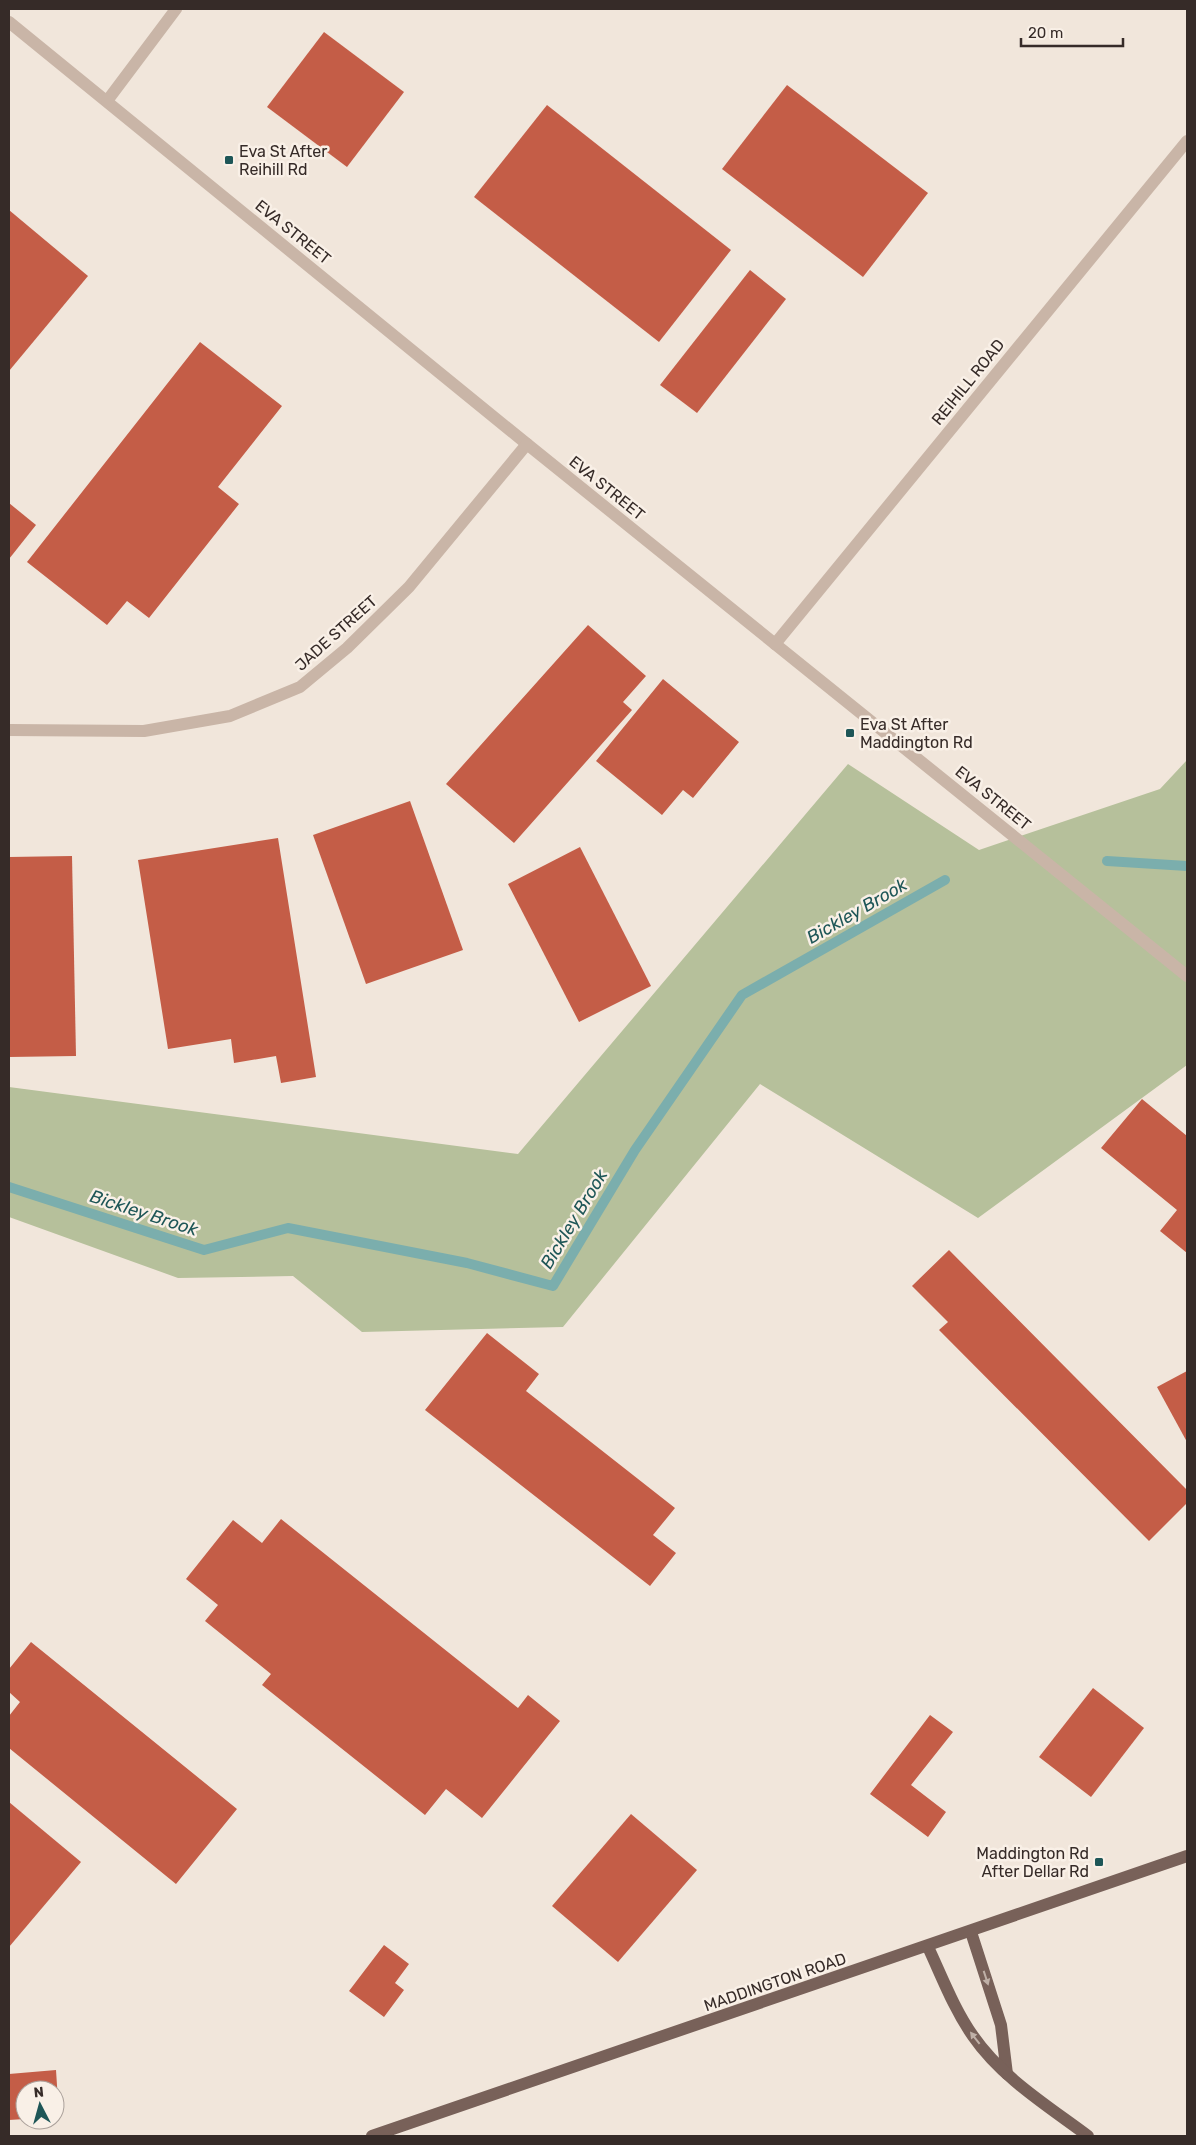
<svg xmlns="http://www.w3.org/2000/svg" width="1196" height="2145" font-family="Rubik,sans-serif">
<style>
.green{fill:#b6c09b}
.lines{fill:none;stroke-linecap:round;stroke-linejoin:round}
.stream{stroke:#7baead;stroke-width:10}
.building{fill:#c45d47}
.minor{stroke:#c9b5a7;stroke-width:12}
.major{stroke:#786159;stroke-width:12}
.oneway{fill:#bfb0a7}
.poi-dot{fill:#1e5657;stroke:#f9f0e7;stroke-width:2}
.labels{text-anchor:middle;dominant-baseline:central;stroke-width:5;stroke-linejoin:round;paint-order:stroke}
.poi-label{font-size:16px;fill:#362b28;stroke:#f9f0e7;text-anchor:start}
.street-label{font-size:16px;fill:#362b28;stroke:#f9f0e7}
.water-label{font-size:18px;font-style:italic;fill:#1e5657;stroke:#f9f0e7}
</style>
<rect width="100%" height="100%" fill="#f1e6db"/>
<path class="green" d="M1187 760V1065L978 1218 760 1084 563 1327 362 1332 293 1276 178 1278 9 1217V1087L518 1154 848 764 979 850 1160 789Z"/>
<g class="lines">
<g class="stream">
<path d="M1107 861 1187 866"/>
<path d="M9 1187 204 1250 288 1228 467 1263 553 1286 635 1150 742 995 945 880"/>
</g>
</g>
<g class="building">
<path d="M324 32 404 92 347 167 267 107Z"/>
<path d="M787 85 928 193 863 277 722 169Z"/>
<path d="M547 105 731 250 659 342 474 197Z"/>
<path d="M9 210 88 276 9 371Z"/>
<path d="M750 270 786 299 697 413 660 385Z"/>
<path d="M200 342 282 406 218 487 239 504 149 618 127 601 107 625 27 562Z"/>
<path d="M9 503 36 525 9 559Z"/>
<path d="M588 625 646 676 623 702 632 710 514 843 446 784Z"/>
<path d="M663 679 739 742 693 798 683 790 662 815 596 761Z"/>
<path d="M410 801 463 950 366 984 313 835Z"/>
<path d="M278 838 316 1077 281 1083 276 1056 234 1063 231 1039 168 1049 138 860Z"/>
<path d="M580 847 651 986 579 1022 508 884Z"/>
<path d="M72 856 76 1056 9 1057V857Z"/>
<path d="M1142 1099 1187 1136V1253L1160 1231 1177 1210 1101 1148Z"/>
<path d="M949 1250 1187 1490V1503L1149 1541 939 1330 948 1322 912 1286Z"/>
<path d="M487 1333 539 1374 526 1391 675 1508 653 1535 676 1553 650 1586 425 1410Z"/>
<path d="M1187 1371V1442L1157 1387Z"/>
<path d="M281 1519 518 1708 528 1695 560 1721 482 1818 446 1789 425 1815 262 1685 271 1674 205 1621 218 1605 186 1579 233 1520 262 1543Z"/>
<path d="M31 1642 237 1809 176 1884 9 1748V1716L20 1702 9 1692V1669Z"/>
<path d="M1093 1688 1144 1728 1091 1797 1039 1757Z"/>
<path d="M930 1715 953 1732 911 1785 946 1812 928 1837 870 1794Z"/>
<path d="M9 1802 81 1862 9 1947Z"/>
<path d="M631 1814 697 1870 618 1962 552 1906Z"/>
<path d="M384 1945 409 1964 395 1983 404 1990 384 2017 349 1991Z"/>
<path d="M56 2070 59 2116H55V2090H25V2119L9 2120V2074Z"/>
</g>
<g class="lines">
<g class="minor">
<path d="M9 22 527 444 1187 976"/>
<path d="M107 101 176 9"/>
<path d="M775 644 1187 141"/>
<path d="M9 730 144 731 230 716 300 687 347 648 409 587 527 444"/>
</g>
<g class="major">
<path d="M971 1932 1001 2025 1007 2074"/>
<path d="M928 1947C942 1977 954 2009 973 2036 1002 2078 1048 2106 1088 2136"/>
<path d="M372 2136 1187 1856"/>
</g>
</g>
<defs><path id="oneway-solid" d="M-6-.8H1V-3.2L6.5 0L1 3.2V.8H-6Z" transform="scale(1.25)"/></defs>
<g class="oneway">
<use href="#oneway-solid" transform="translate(986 1978) rotate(72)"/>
<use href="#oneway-solid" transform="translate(975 2038) rotate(-128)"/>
</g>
<g class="poi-dot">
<rect x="224" y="155" width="10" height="10" rx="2.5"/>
<rect x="845" y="728" width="10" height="10" rx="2.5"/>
<rect x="1094" y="1857" width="10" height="10" rx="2.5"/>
</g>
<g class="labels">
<g class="poi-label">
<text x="239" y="151">Eva St After<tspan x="239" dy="18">Reihill Rd</tspan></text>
<text x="860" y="724">Eva St After<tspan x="860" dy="18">Maddington Rd</tspan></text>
<text x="1089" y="1853" text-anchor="end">Maddington Rd<tspan x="1089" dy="18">After Dellar Rd</tspan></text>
</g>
<g class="street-label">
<text transform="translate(293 232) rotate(39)">EVA STREET</text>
<text transform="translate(968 382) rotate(-51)">REIHILL ROAD</text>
<text transform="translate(607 488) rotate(39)">EVA STREET</text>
<text transform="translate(336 633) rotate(-42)">JADE STREET</text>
<text transform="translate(993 798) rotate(39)">EVA STREET</text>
<text transform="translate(775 1982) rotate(-19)">MADDINGTON ROAD</text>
</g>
<g class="water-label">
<text transform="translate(857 911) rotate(-30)">Bickley Brook</text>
<text transform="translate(144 1213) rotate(18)">Bickley Brook</text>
<text transform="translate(574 1219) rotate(-59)">Bickley Brook</text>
</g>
</g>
<rect width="1196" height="2145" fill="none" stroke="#362b28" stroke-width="20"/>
<g transform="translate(40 2105) rotate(354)"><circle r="24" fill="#f9f0e7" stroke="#aba19b"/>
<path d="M0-4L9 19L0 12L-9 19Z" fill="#1e5657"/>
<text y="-8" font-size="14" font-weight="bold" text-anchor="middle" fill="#362b28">N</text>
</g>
<path d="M1021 38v8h102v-8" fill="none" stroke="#362b28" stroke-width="2.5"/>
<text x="1028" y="38" font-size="15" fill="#362b28" stroke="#f9f0e7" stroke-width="4" paint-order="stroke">20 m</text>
</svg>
